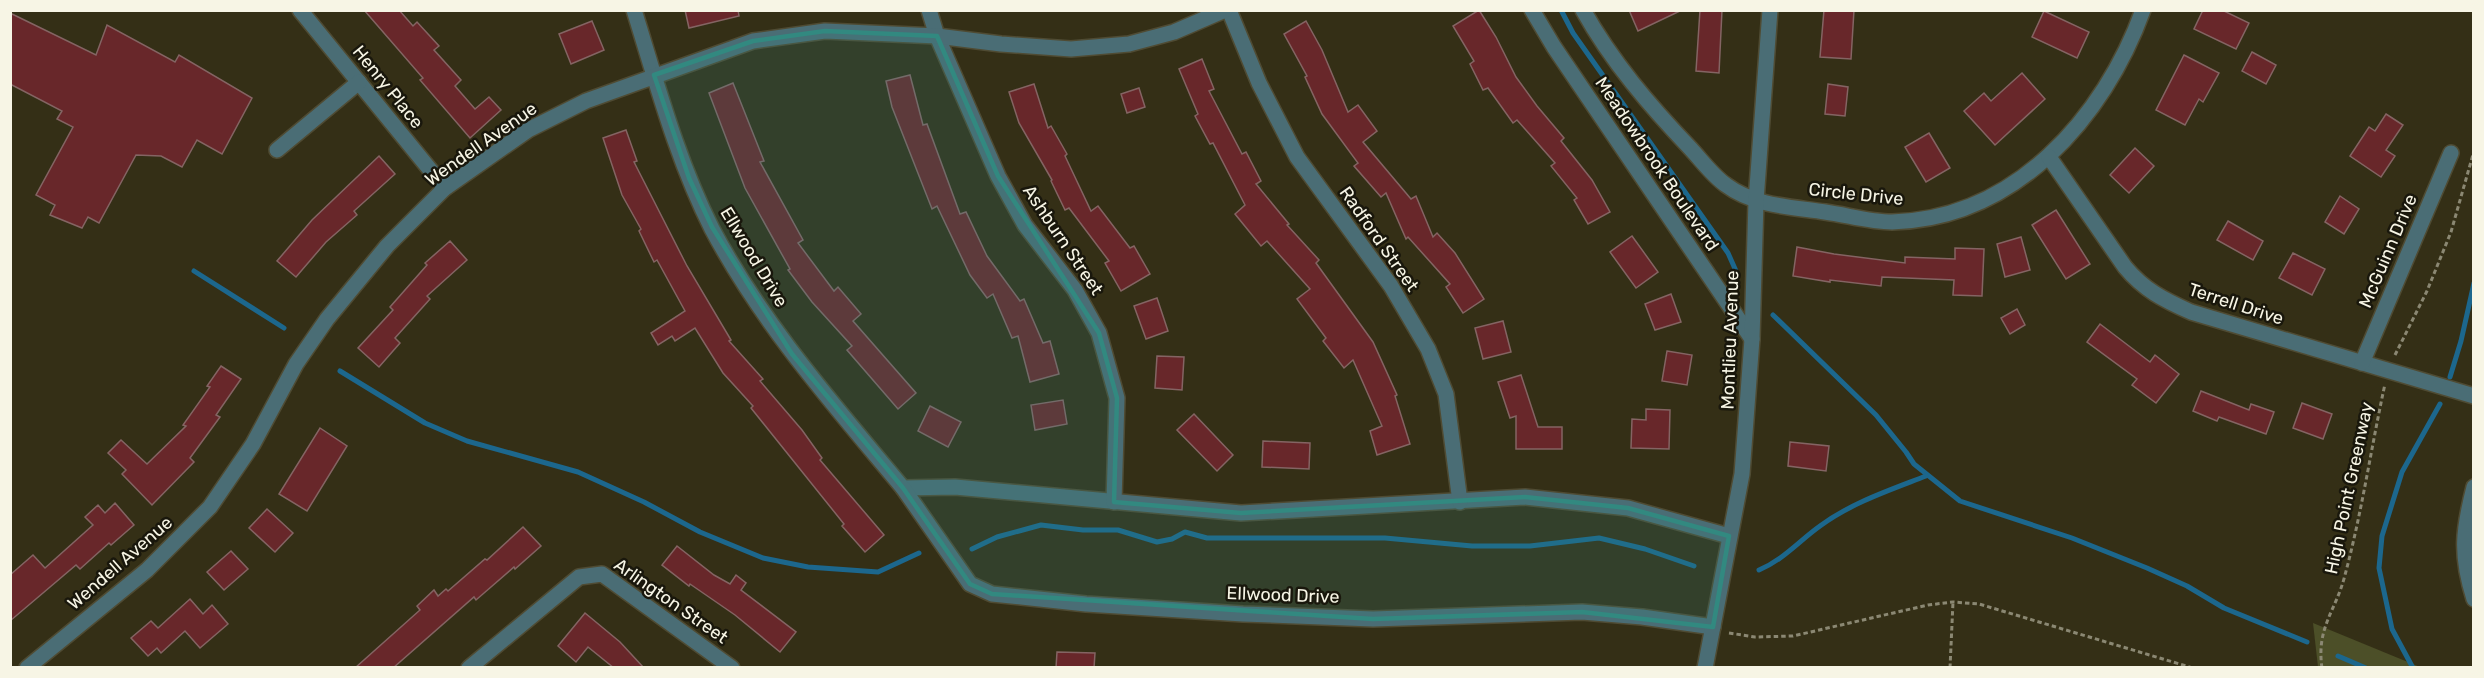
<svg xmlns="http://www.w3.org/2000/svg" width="2484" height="678" font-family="Rubik,sans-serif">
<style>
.green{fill:#4c4f28}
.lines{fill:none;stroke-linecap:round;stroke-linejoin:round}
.stream{stroke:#1c678d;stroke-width:5}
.building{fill:#68272a;stroke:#846463;stroke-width:1.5}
.minor-casing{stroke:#4f4b33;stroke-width:18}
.path{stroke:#8b8873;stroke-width:3;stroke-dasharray:4.5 3;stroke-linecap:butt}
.minor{stroke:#4a6d75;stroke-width:15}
.marked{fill:#328980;fill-opacity:0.2;stroke:#328980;stroke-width:4.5;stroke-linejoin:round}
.labels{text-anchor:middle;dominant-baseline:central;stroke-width:5;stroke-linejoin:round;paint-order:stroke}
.street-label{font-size:18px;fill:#f7f5e5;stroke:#19170c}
</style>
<rect width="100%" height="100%" fill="#342f16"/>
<path class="green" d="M2313 623 2420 667H2318Z"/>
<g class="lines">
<g class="stream">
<path d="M1561 10 1573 33 1728 253 1736 271"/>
<path d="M194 271 284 328"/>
<path d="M1773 315 1876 415 1906 452 1914 464 1960 501 2072 538 2147 568 2187 586 2224 608 2307 642"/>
<path d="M340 371 425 423 467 441 578 472 644 502 700 532 763 558 808 567 878 572 919 553"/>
<path d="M2450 377 2461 341 2474 283"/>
<path d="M972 549 997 537 1041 525 1083 530H1118L1157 542 1172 539 1185 532 1207 538H1385L1472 546H1530L1599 538 1645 549 1694 566"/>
<path d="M1759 570C1783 560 1799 541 1820 526 1851 503 1890 490 1926 476"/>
<path d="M2338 656 2366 668"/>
<path d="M2413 668 2392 629 2379 568 2382 536 2402 472 2440 404"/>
</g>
</g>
<g class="building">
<path d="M364 10H399L413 26 417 22 439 46 434 50 461 80 455 86 475 109 489 97 501 110 470 138 420 80 423 78Z"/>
<path d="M685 10H738L739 16 689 28Z"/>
<path d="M1479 10 1496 37 1516 77 1537 106 1564 138 1561 141 1592 180 1610 212 1588 224 1574 200 1577 198 1551 166 1555 163 1517 120 1513 123 1488 88 1483 90 1470 64 1474 61 1453 26Z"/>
<path d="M1629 10H1682L1638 31Z"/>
<path d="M1700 10H1722L1719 73 1696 71Z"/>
<path d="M1824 10H1854L1851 59 1820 57Z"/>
<path d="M2203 10H2222L2249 23 2236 49 2194 29Z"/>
<path d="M2044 11 2089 32 2077 58 2032 37Z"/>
<path d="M10 13 96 55 107 25 175 62 179 55 252 98 222 154 197 140 182 167 161 156 136 155 99 223 88 217 82 228 50 215 55 205 36 195 73 127 57 119 62 111 10 84Z"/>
<path d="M592 21 604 50 571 64 559 34Z"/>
<path d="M1306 21 1322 50 1348 112 1358 105 1377 131 1363 142 1411 199 1416 196 1433 237 1437 233 1455 253 1484 299 1463 313 1446 287 1450 284 1408 237 1406 239 1386 193 1381 197 1354 166 1358 163 1322 114 1305 77 1307 76 1284 34Z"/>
<path d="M2252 52 2276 65 2266 84 2242 71Z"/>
<path d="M2184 55 2219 73 2203 102 2199 99 2185 125 2156 110Z"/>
<path d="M1202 59 1214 89 1209 91 1242 154 1246 152 1261 181 1256 184 1289 224 1287 225 1319 260 1316 263 1373 342 1397 395 1395 396 1410 444 1377 455 1370 431 1382 426 1353 360 1344 368 1323 341 1326 338 1297 299 1310 289 1267 241 1261 246 1235 214 1245 205 1213 143 1210 144 1195 116 1198 114 1179 69Z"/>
<path d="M2022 73 2045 99 1995 145 1964 111 1984 93 1991 101Z"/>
<path d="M910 75 923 125 927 124 960 214 966 212 987 256 1020 301 1024 299 1043 343 1050 341 1059 374 1030 382 1018 336 1012 338 993 294 987 298 970 275 937 206 932 209 892 107 886 81Z"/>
<path d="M733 83 764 161 760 162 803 240 798 243 834 291 838 287 861 314 853 321 916 393 898 409 847 350 852 346 812 302 788 270 790 269 745 188 709 93Z"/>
<path d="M1034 84 1048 128 1051 126 1067 154 1065 156 1091 211 1098 206 1130 248 1134 246 1150 274 1121 291 1105 263 1109 261 1069 208 1065 210 1051 181 1052 180 1019 123 1009 92Z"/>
<path d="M1828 84 1848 87 1845 116 1825 114Z"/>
<path d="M1139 88 1145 107 1127 113 1121 94Z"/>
<path d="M2386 114 2403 125 2386 150 2395 156 2381 177 2350 156 2369 127 2375 131Z"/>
<path d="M626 130 637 161 634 162 687 266 731 340 729 341 763 379 760 381 802 430 822 458 820 460 884 535 865 552 842 526 844 524 751 408 753 406 723 373 695 328 675 341 672 336 658 345 651 333 685 311 657 260 654 262 639 231 641 229 622 195 603 138Z"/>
<path d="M1929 133 1950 168 1926 182 1905 147Z"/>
<path d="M2135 148 2154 166 2129 193 2110 175Z"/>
<path d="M379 156 395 174 354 211 357 215 326 242 296 277 277 261 312 220Z"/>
<path d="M2340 196 2359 209 2344 234 2325 222Z"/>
<path d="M2056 210 2090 264 2066 279 2032 225Z"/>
<path d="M2228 221 2263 241 2253 260 2217 240Z"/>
<path d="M1632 236 1658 272 1636 288 1610 252Z"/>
<path d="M2021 237 2030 270 2005 277 1997 244Z"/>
<path d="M450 241 467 260 427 296 430 299 395 338 400 343 379 367 358 348 393 310 390 307 427 265 425 263Z"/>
<path d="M1797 247 1834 254 1905 263V257L1955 259V248L1984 249 1982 296 1953 295 1954 280 1882 277 1881 286 1830 280V282L1793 276Z"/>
<path d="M2293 253 2325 269 2312 295 2279 278Z"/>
<path d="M1671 294 1681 322 1655 330 1645 304Z"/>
<path d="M1157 298 1168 331 1146 339 1134 306Z"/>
<path d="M2017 309 2025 325 2010 334 2001 318Z"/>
<path d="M1503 321 1511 352 1483 359 1475 328Z"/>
<path d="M2100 324 2150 362 2155 355 2179 374 2156 403 2132 385 2137 379 2087 342Z"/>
<path d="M1667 351 1692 355 1687 385 1662 381Z"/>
<path d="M1157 356 1184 357 1182 390 1155 388Z"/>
<path d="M221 366 241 379 216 415 220 417 190 458 194 462 152 505 122 474 126 470 108 453 121 440 147 464 186 426 183 425 210 387 207 386Z"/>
<path d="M1521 375 1538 427H1562V449H1516V416L1510 418 1498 382Z"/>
<path d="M2201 391 2249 410 2251 404 2274 412 2266 434 2219 417 2217 421 2193 411Z"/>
<path d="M1063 400 1067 424 1035 430 1031 405Z"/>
<path d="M2302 403 2332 414 2323 439 2293 428Z"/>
<path d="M930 406 961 422 948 447 918 431Z"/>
<path d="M1646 409 1670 410 1669 449 1631 448 1632 419 1646 420Z"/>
<path d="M1194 414 1233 455 1217 471 1177 430Z"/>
<path d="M320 428 347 446 307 511 279 494Z"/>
<path d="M1263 441 1310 443 1309 469 1262 467Z"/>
<path d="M1790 442 1829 446 1826 471 1788 466Z"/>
<path d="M115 503 134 525 111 545 109 543 80 569 76 565 10 621V575L33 555 45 568 93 525 85 517 98 505 105 513Z"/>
<path d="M267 509 293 533 275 552 249 528Z"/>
<path d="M523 527 541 546 515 569 514 567 476 600 474 597 393 668H355L420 610 417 606 434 590 438 596 446 589 448 591 485 559 487 560Z"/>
<path d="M677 546 714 575 730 584 736 575 746 583 741 590 796 632 780 652 735 615 690 584 689 586 662 565Z"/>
<path d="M231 551 248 569 224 590 207 572Z"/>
<path d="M190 599 203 614 212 605 228 624 200 648 185 631 161 653 157 648 148 656 131 638 151 621 158 628Z"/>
<path d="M585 613 620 642 644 668H614L588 647 576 662 558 646Z"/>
<path d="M1057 652 1095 653 1094 668H1056Z"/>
</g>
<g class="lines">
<g class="minor-casing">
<g id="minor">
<path d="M300 10 445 188"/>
<path d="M634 10C657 84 677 160 712 229 763 325 834 405 903 488L955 487 1241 513 1525 497 1628 508 1729 536"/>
<path d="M929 10 937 36 998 176 1025 225 1075 290 1099 333 1117 398 1114 502"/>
<path d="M1229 10 1259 83 1297 157 1391 286 1428 349 1446 394 1460 502"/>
<path d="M1532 10 1554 47 1752 339"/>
<path d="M1583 10C1612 62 1650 106 1691 149 1702 161 1713 176 1726 185 1754 206 1792 207 1825 212 1847 215 1870 222 1892 222 2015 219 2104 118 2143 10"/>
<path d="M277 150 359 82"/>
<path d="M2049 157 2125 267C2144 290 2164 300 2191 312L2474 396"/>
<path d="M2362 363 2451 153"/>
<path d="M2474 487C2463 530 2460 555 2474 599"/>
<path d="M903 488 970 584 992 594 1086 604 1243 614 1373 619 1582 612 1642 617 1713 627"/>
<path d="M27 668 147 570 210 507 253 444 296 364 327 319 387 246 445 188 528 130 586 101 753 41 825 31 937 36 1001 44 1071 49 1129 44 1174 32 1225 10"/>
<path d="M469 668 579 577 602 574 732 668"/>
<path d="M1705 668 1742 474 1752 339 1756 201 1770 10"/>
</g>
</g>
<g class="path">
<path d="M2395 355 2427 291 2451 232 2474 151"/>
<path d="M1729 633 1755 637 1793 636 1928 605 1953 602 1979 604 2193 668"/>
<path d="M1950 668 1953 602"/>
<path d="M2322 668C2316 627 2336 611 2345 575 2362 512 2371 448 2385 384"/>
</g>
<use href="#minor" class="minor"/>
</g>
<path class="marked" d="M825 31 937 36 998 176 1099 333 1117 398 1114 502 1241 513 1525 497 1628 508 1729 536 1713 627 1582 612 1373 619 992 594 970 584 903 488 792 354 712 227 689 178 654 75 753 41Z"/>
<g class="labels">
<g class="street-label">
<text transform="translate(388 87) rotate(51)">Henry Place</text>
<text transform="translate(481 144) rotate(-35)">Wendell Avenue</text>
<text transform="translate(1657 164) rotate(56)">Meadowbrook Boulevard</text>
<text transform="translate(1856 194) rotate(6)">Circle Drive</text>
<text transform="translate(1379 239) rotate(55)">Radford Street</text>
<text transform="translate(1063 240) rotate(56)">Ashburn Street</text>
<text transform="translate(2388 251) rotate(-67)">McGuinn Drive</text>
<text transform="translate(754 257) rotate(59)">Ellwood Drive</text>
<text transform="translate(2236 304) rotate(18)">Terrell Drive</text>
<text transform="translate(1730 340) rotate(-88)">Montlieu Avenue</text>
<text transform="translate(2349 488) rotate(-78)">High Point Greenway</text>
<text transform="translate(120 563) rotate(-41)">Wendell Avenue</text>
<text transform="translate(1283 595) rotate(2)">Ellwood Drive</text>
<text transform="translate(671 601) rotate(35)">Arlington Street</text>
</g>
</g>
<rect width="2484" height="678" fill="none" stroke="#f7f5e5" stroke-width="24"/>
</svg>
